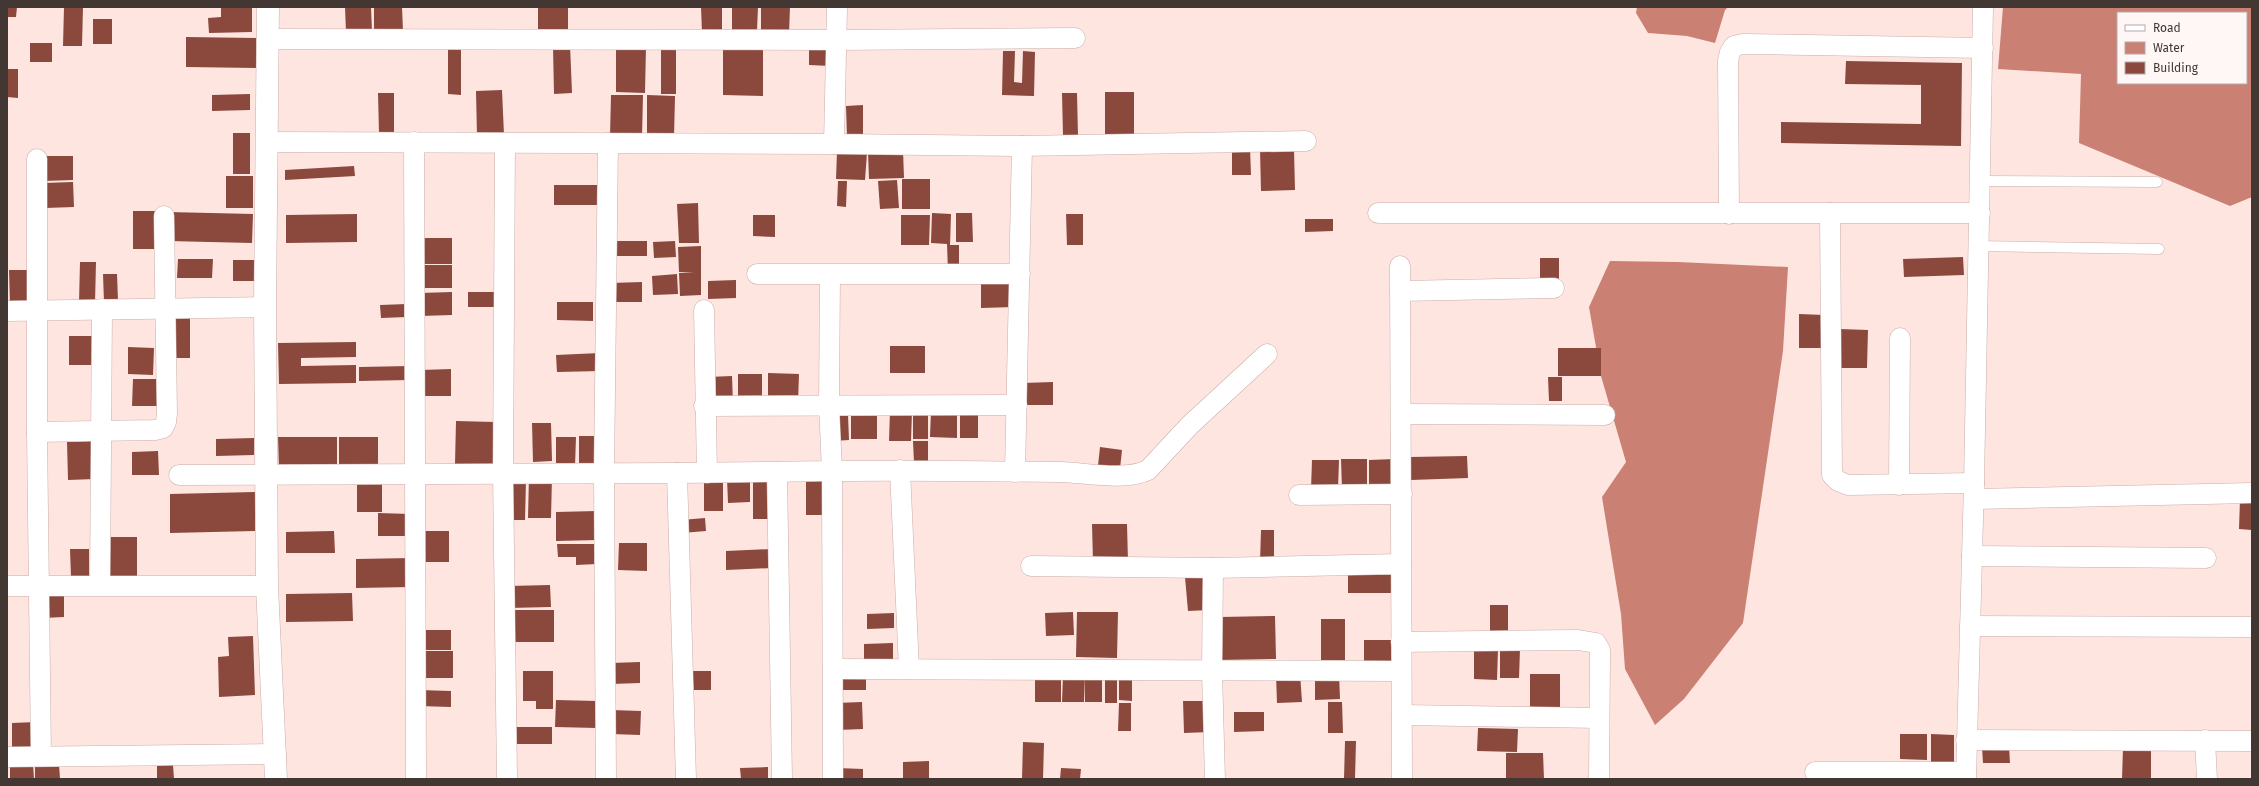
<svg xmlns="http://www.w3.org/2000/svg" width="2259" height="786" font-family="'Fira Sans',sans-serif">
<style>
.water{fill:#ca8174;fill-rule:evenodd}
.building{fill:#8b483d}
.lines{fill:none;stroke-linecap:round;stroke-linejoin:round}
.lane-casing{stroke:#cbada8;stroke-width:11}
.street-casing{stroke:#cbada8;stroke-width:21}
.secondary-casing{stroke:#cbada8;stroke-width:23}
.lane{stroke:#fff;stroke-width:10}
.street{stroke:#fff;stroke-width:20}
.secondary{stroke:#fff;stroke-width:22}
</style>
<rect width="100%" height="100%" fill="#fee5e0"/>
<g class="water">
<path d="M1637 7H1728L1725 10 1715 43 1687 36 1648 33 1636 13Z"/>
<path d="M2003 7H2252V197L2230 206 2079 143 2081 74 1998 69ZM2118 13H2246V83H2118Z"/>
<path d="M1610 261 1678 262 1788 267 1783 351 1743 623 1684 699 1655 725 1625 669 1621 614 1602 497 1626 462 1601 376 1589 307Z"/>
</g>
<g class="building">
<path d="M7 7H17L16 17H7Z"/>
<path d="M64 7H83L82 46H63Z"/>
<path d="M221 7H252V32L209 33 208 18 221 17Z"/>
<path d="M345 7H371L372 32H346Z"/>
<path d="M374 7H402L403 31H374Z"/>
<rect x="538" y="7" width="30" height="26"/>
<path d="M701 7H722V33H702Z"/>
<path d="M732 7H758L757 31 732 32Z"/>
<path d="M761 7H790L789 34 761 33Z"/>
<rect x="93" y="19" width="19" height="25"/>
<path d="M186 37 256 38V68L186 67Z"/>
<rect x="30" y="43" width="22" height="19"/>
<path d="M570 45 572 93 554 94 553 46Z"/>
<path d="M616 46H646L645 93 616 92Z"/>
<path d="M723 46H763V96L723 95Z"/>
<path d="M448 47H461V95L448 94Z"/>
<path d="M676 48V94H661V49Z"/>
<path d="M809 49H830V66L809 65Z"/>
<path d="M1003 51H1015L1014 82 1022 83 1023 51 1035 52 1034 96 1002 95Z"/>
<path d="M1846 61 1962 63 1961 146 1781 143V122L1921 124V85L1845 84Z"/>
<path d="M7 69H18V98L7 97Z"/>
<path d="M502 90 504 135 477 136 476 91Z"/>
<rect x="1105" y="92" width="29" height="44"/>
<path d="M378 93H394V133H379Z"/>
<path d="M1062 93H1077L1078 136H1063Z"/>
<path d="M250 94V110L212 111V95Z"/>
<path d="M611 95H643L642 137H610Z"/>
<path d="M647 95 675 96 674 137 647 136Z"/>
<path d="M863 105V137H847L846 106Z"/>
<rect x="233" y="133" width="17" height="41"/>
<path d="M1232 148H1250L1251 175H1232Z"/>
<path d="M1260 149H1294L1295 190 1261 191Z"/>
<path d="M903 150 904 178 869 179 868 152Z"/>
<path d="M837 152 867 153 865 180 836 179Z"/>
<path d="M43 156H73V180L43 181Z"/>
<path d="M354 166 355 176 285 180V170Z"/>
<rect x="226" y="176" width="27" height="32"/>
<rect x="902" y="179" width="28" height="30"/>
<path d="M897 180 899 208 880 209 878 181Z"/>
<path d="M838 181H847L846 207 837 206Z"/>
<path d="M73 182 74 207 45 208 44 183Z"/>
<rect x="554" y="185" width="45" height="20"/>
<path d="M698 203 699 243H679L677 204Z"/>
<rect x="133" y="211" width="27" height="38"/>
<path d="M168 212 253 214 252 243 168 241Z"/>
<path d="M932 213 951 214 950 245H959V271L948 272 947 244 931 243Z"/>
<path d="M956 213H972L973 242H956Z"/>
<path d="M357 214V242L286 243V215Z"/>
<path d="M1066 214H1083V245H1067Z"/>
<path d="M753 215H775V237L753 236Z"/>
<path d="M901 215H930L929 245H901Z"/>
<path d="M1305 219H1333V231L1305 232Z"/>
<rect x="420" y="238" width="32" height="26"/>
<rect x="611" y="241" width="36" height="15"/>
<path d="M675 241 676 257 654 258 653 242Z"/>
<path d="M701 246V295L680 296 679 273 694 272H679L678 247Z"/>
<path d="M1963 257 1964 275 1904 277 1903 259Z"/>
<rect x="1540" y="258" width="19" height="25"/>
<path d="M178 259H213L212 278H177Z"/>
<rect x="233" y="260" width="24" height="21"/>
<path d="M80 262H96L95 303H79Z"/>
<path d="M420 265H452V288H421Z"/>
<path d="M9 270H31L32 305H10Z"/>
<path d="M103 274H117L118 301 104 302Z"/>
<path d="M677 274 678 294 653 295 652 276Z"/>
<path d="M981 278H1014V307L981 308Z"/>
<path d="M736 280V298L708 299V281Z"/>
<path d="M642 282V302H610V283Z"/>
<path d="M452 292V315L420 316V293Z"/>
<path d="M468 292H496L495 307H468Z"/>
<path d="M557 302H593V321L557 320Z"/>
<path d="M407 304V317L381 318 380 305Z"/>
<rect x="170" y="313" width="20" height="45"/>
<path d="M1799 314 1824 315 1823 348H1799Z"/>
<path d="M1840 329 1868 330 1867 368H1839Z"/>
<rect x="69" y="336" width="25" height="29"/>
<path d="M356 342V357L301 358V366L356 365V383L279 384 278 343Z"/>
<rect x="890" y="346" width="35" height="27"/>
<path d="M128 347 154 348 153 375 128 374Z"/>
<rect x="1558" y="348" width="43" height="28"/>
<path d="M600 353 601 371 557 372 556 355Z"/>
<path d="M410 366V380L359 381V367Z"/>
<path d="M451 369V396H421V370Z"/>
<path d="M768 373 799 374 798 403 768 402Z"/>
<rect x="738" y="374" width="24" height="29"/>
<path d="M732 376 733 403 709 404 708 377Z"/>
<path d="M1548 377H1562V401H1549Z"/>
<path d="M133 379H162L161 406H132Z"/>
<path d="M1053 382V405H1023L1022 383Z"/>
<path d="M928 410V439H913V411Z"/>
<rect x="960" y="410" width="18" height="28"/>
<path d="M890 411H912L911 441H889Z"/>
<path d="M931 411H957V438L930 437Z"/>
<rect x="851" y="412" width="26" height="27"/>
<path d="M848 415 849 440 834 441 833 416Z"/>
<path d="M456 421 495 422 493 465 455 464Z"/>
<path d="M532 423H551L552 461 533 462Z"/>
<rect x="579" y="436" width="19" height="30"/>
<path d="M278 437H337V468H279Z"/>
<path d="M339 437H378V467L339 468Z"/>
<path d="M556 437H576L575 466 556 465Z"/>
<path d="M254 438V455L216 456V439Z"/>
<path d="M95 441V479L68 480 67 442Z"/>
<path d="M913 441H928V463H914Z"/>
<path d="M1100 447 1122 450 1120 469 1098 466Z"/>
<path d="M158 451 159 475H132V452Z"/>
<path d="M1467 456 1468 478 1411 480 1410 457Z"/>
<path d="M1341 459H1367V489L1342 490Z"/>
<path d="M1395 459V489L1369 490V460Z"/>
<path d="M1312 460H1339L1338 490H1311Z"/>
<path d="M529 476 552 477 551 518H528Z"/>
<rect x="704" y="477" width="19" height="34"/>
<path d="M806 477H829L828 515H806Z"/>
<rect x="357" y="478" width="25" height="34"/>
<path d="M727 478H750V502L728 503Z"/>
<rect x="753" y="478" width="22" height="41"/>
<path d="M505 479 526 480 525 520H505Z"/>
<path d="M255 492V531L170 533V494Z"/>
<path d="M2240 499 2252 500V530L2239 529Z"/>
<path d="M597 511 598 540 556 541V512Z"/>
<path d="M378 513 410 514 409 536H378Z"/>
<path d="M705 518 706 531 682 533 681 520Z"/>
<path d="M1092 524H1127L1128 562H1093Z"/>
<path d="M1261 530H1274V563H1260Z"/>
<path d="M334 531 335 553H286V532Z"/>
<rect x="421" y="531" width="28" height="31"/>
<rect x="107" y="537" width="30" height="43"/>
<path d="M619 543H647V571L618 570Z"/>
<path d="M557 544H597V564L576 565V557H558Z"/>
<path d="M70 549H89V577H71Z"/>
<path d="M771 549 772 568 726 570V551Z"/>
<path d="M412 558 411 587 356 588V559Z"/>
<path d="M1348 575H1395L1396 593H1348Z"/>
<path d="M1207 576 1209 610 1188 611 1185 577Z"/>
<path d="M550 585 551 607 508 608V586Z"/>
<path d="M43 590H64V617L43 618Z"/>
<path d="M352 593 353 621 286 622V594Z"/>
<rect x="1490" y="605" width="18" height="30"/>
<rect x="507" y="610" width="47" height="32"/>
<path d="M1073 612 1074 635 1046 636 1045 613Z"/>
<path d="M1077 612H1118L1117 658 1076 657Z"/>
<path d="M894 613V628L867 629V614Z"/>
<path d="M1275 616 1276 659 1221 660 1220 617Z"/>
<rect x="1321" y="619" width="24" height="41"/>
<rect x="422" y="630" width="29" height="20"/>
<path d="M253 636 255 695 219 697 218 657 229 656 228 637Z"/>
<rect x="1364" y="640" width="31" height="23"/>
<path d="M893 643V667H864V644Z"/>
<path d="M1500 648 1520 649 1519 678H1500Z"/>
<path d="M1474 649H1498L1497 680 1474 679Z"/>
<rect x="419" y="651" width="34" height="27"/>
<path d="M640 662V683L611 684V663Z"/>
<path d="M523 671H553V709H536V701H523Z"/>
<rect x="693" y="671" width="18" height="19"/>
<rect x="837" y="672" width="29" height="18"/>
<path d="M1132 673V701L1119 700V674Z"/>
<path d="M1300 673 1302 702 1277 703 1276 674Z"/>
<path d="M1315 673H1339L1340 699 1315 700Z"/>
<rect x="1105" y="674" width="12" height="29"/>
<rect x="1530" y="674" width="30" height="36"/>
<rect x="1035" y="675" width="26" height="27"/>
<path d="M1063 675H1085L1084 702H1062Z"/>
<rect x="1085" y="676" width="17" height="26"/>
<path d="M419 690 451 691V707L419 706Z"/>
<path d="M556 700 597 701V728L555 727Z"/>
<path d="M1183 701H1209L1210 732 1184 733Z"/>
<path d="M862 702 863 729 837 730 836 703Z"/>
<path d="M1328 702H1342L1343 733H1328Z"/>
<path d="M1119 703H1131V731H1118Z"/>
<path d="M611 710 641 711 640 735 611 734Z"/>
<path d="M1234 712H1264V731L1234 732Z"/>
<path d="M36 722 37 750 12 751V723Z"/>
<rect x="506" y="727" width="46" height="17"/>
<path d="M1478 728 1518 729 1517 752 1477 751Z"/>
<path d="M1900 734H1927V760L1900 759Z"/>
<path d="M1931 734 1954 735V762H1931Z"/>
<path d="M1345 741H1356L1355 779H1344Z"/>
<path d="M1023 742 1044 743 1043 779H1022Z"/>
<path d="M2009 746 2010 763H1983L1982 747Z"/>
<path d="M2123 748H2151V779H2122Z"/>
<path d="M1506 753H1543L1544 779H1506Z"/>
<path d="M929 761V779H903V762Z"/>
<path d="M10 763H33L34 779H10Z"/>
<path d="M35 764H59L60 779H35Z"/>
<path d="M173 765 174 779H157V766Z"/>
<path d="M768 767V779H741L740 768Z"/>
<path d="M837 768 863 769V779H837Z"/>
<path d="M1061 768 1081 769 1080 779H1060Z"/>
</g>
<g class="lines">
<g class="lane-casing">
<g id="lane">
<path d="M1981 181 2157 182"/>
<path d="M1979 246 2159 249"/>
</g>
</g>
<g class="street-casing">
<g id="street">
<path d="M837 7 834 144 1022 146 1306 141"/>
<path d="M268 39 837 40 1075 38"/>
<path d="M267 142 834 144"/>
<path d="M414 142 416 779"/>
<path d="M505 143 503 474 507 779"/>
<path d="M37 159V432L41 756"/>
<path d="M1378 213H1980"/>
<path d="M1830 213 1832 475 1838 481 1848 485 1974 483"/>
<path d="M1729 214 1728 61 1730 52 1734 46 1743 44 1983 48"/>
<path d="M1400 266 1402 779"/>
<path d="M757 274H1020"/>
<path d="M1400 291 1554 288"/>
<path d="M704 310 707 473"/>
<path d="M7 311 265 307"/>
<path d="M704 406 1017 405"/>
<path d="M1401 414 1605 415"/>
<path d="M37 432 155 430 163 428 166 422 167 413 164 216"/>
<path d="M900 470 909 669"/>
<path d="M777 472 782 779"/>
<path d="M1015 472 1022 146"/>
<path d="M179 475 677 473"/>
<path d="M1899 485 1900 338"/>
<path d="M1299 495 1402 494"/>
<path d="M1974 499 2252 493"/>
<path d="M1972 556 2206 558"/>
<path d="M1031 566 1213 568 1401 564"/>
<path d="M1213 568 1212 671 1215 779"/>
<path d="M100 585 102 309"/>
<path d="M7 586H267"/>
<path d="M1970 626 2252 627"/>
<path d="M1401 642 1578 640 1596 643 1600 650V659L1599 779"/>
<path d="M834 669 1401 671"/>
<path d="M1402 715 1599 718"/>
<path d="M1966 740 2252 741"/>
<path d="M2205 740 2207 779"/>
<path d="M7 757 276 754"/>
<path d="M1815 772H1966"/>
<path d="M606 779 604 472 608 143"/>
<path d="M686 779 677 473 832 471 829 405 830 275"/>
<path d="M833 779 832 471C908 470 985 471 1061 472 1087 473 1126 481 1148 470L1190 425 1267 354"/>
<path d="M1966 779 1974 483 1983 7"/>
</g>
</g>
<g class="secondary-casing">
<path id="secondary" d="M268 7 265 307 267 586 276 779"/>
</g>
<use href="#lane" class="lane"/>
<use href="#street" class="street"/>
<use href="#secondary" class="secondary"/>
</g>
<rect width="2259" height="786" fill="none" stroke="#433734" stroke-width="16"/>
<rect x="2117" y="12" width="130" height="72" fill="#fef7f6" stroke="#b3aaa8"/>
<rect x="2125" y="25" width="20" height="6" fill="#ffffff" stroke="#b3aaa8"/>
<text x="2153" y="32" font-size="12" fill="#433734">Road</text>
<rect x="2125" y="42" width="20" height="12" fill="#ca8174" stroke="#b3aaa8"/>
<text x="2153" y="52" font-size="12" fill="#433734">Water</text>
<rect x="2125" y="62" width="20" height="12" fill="#8b483d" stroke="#b3aaa8"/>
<text x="2153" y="72" font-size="12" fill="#433734">Building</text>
</svg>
